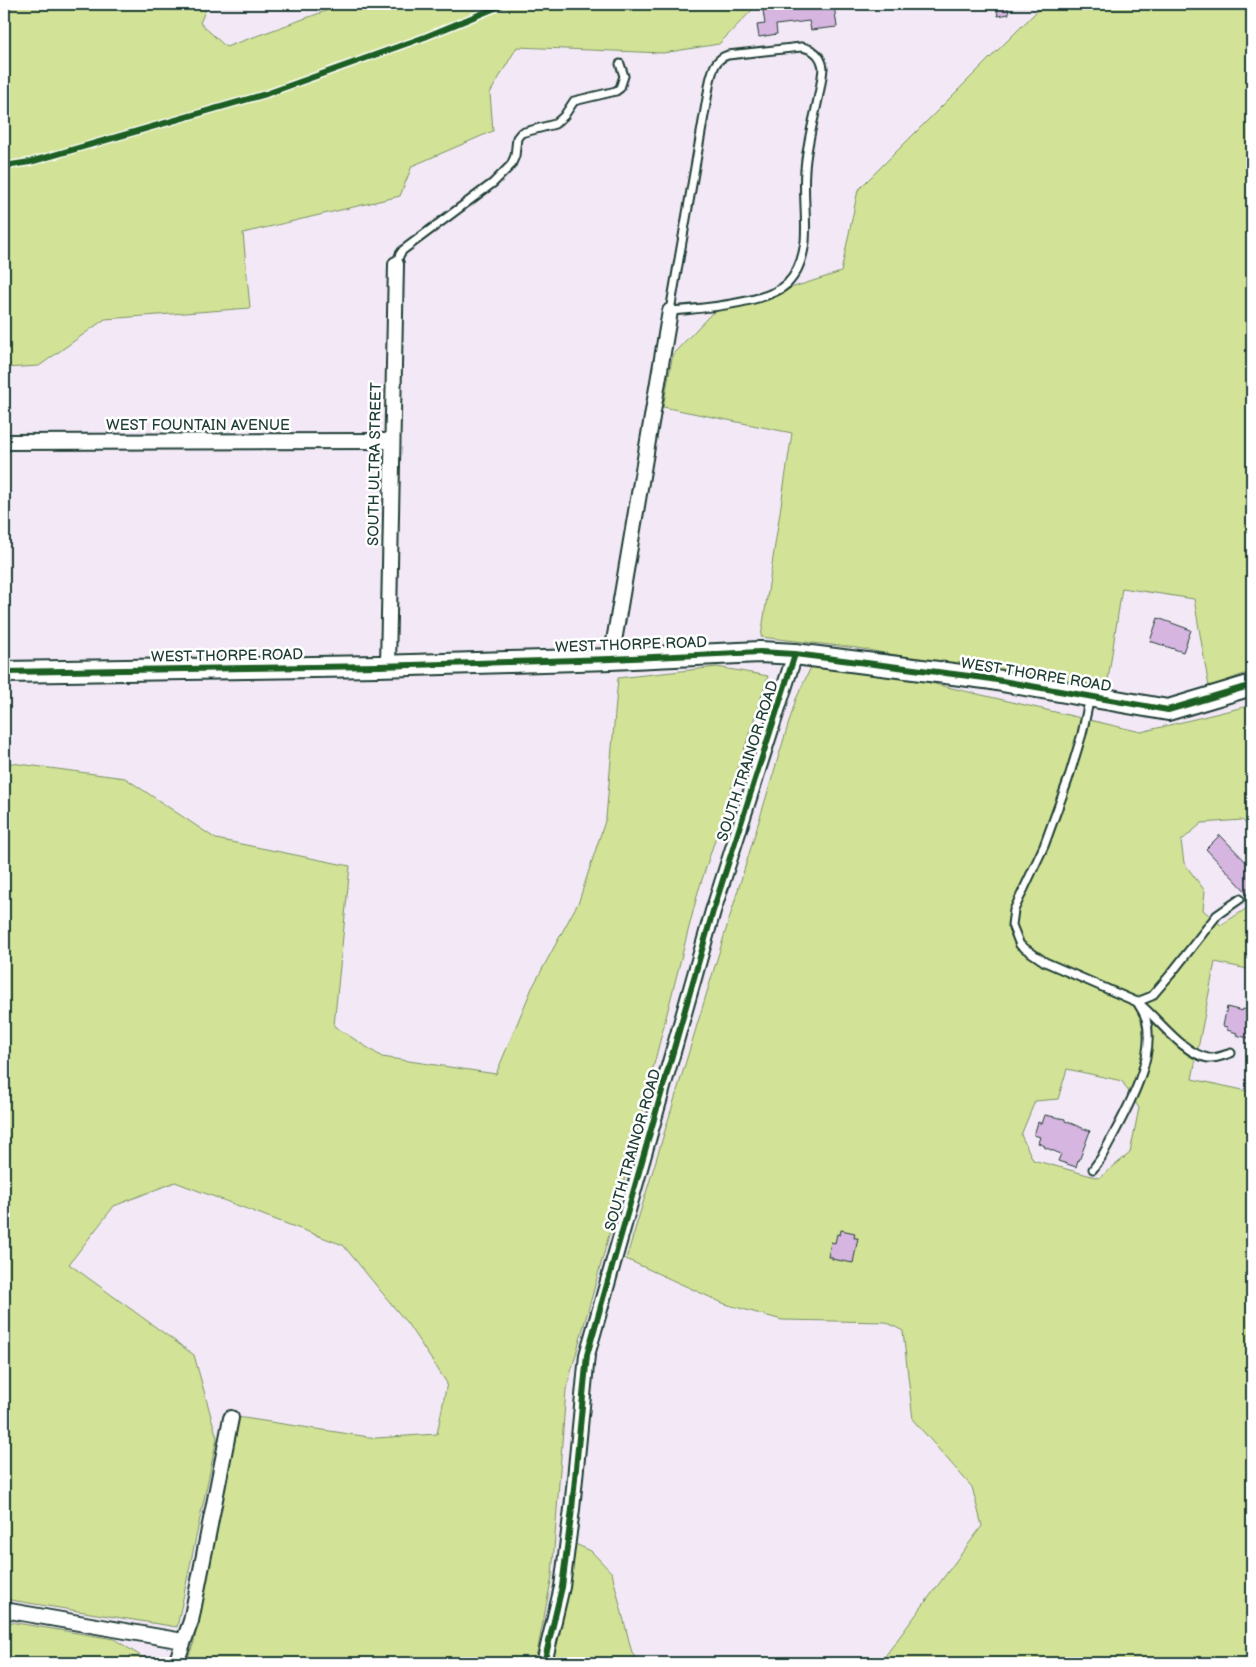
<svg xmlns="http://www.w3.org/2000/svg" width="1256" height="1667" font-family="'Balsamiq Sans',sans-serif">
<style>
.green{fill:#d2e397;stroke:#789066;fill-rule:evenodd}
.building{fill:#d7b5e1;stroke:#1f3d34}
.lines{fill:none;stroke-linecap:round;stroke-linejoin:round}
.lane-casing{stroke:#1f3d34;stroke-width:11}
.street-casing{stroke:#1f3d34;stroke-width:18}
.secondary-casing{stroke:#1f3d34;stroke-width:24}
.lane{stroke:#fff;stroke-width:7}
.street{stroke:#fff;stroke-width:14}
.secondary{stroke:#fff;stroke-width:20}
.cycleway-casing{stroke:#fff;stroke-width:9}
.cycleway{stroke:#1b5e20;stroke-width:6}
.labels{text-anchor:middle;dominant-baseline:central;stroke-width:5;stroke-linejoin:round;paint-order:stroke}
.street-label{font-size:15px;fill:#1f3d34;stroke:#fff}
</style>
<rect width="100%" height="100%" fill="#f3e9f6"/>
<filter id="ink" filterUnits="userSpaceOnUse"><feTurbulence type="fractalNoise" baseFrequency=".02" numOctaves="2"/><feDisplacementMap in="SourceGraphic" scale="10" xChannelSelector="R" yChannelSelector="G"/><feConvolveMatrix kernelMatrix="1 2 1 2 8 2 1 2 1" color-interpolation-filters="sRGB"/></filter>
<g filter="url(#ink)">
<g class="green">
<path d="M4 4H208L200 23 226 47 345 4H828L754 8 719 44 663 53 517 47 490 93 493 131 412 166 400 196 243 233 250 308 105 319 39 366 4 368Z"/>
<path d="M1044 4H1252V671L1209 687 1194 599 1122 588 1106 693 857 648 761 637 792 433 663 407 673 354 712 313 841 272 858 190Z"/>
<path d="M812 665 913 679 1141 732 1252 705V830L1242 820 1202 823 1181 841 1184 863 1205 891 1203 910 1221 925 1252 905V970L1215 962 1192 1079 1252 1092V1663H880L982 1526 972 1487 913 1420 903 1331 886 1322 782 1320 725 1304 626 1259 796 699ZM1067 1069 1122 1081 1139 1108 1130 1153 1099 1178 1033 1160 1021 1135 1035 1101 1058 1099Z"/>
<path d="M717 667 768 676 698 892 627 1170 566 1390 552 1576 535 1663H186L194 1642 237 1417 376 1438 437 1434 447 1383 407 1323 343 1245 175 1182 114 1206 69 1264 194 1355 217 1438 177 1627 4 1599V762L125 778 216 839 350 866 334 1026 382 1057 496 1074 532 988 579 901 606 818 618 678Z"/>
<path d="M573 1543 591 1551 612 1573 632 1653 639 1663H550Z"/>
<path d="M4 1621 114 1639 147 1660V1663H4Z"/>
</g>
<g class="building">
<path d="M762 4H773L774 10 808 5 809 9 834 5 837 27 811 30 809 21 776 25 777 34 759 37 757 25 765 24Z"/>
<path d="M996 4H1007L1009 14 998 16Z"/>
<path d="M1158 618 1191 630 1183 652 1150 641Z"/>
<path d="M1220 835 1252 868V898L1206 849Z"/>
<path d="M1227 1007 1242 1011 1243 1009 1252 1011V1039L1236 1035 1237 1033 1227 1030V1027L1223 1026Z"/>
<path d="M1045 1115 1065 1119V1121L1090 1131 1079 1161 1078 1160 1076 1167 1058 1161 1061 1154 1044 1147 1045 1146 1038 1143 1040 1137 1034 1135 1038 1122 1042 1124Z"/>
<path d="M841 1230 855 1233 854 1238H858L853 1263 832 1259V1257H828L831 1242 835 1243 837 1234 840 1235Z"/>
</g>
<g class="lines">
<g class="lane-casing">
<g id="lane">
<path d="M801 47C814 49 821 55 823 68 820 103 807 135 805 170 803 194 807 218 805 242 803 257 798 273 787 284 767 303 698 309 670 311L710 81C713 69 715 59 728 55Z"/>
<path d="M396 264 400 254 403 250 493 183 511 165 515 156 517 138 521 133 555 124 564 116 574 101 616 91 620 88 624 76 620 64"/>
<path d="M1090 697 1082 734 1068 780 1044 846 1014 910 1012 925 1020 945 1045 962 1137 1002 1152 996 1170 975 1217 915 1240 899"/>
<path d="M1141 1005C1160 1021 1184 1054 1208 1058 1216 1059 1224 1055 1231 1053"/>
<path d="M1093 1169 1101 1158C1120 1121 1158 1062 1146 1019 1144 1013 1140 1007 1137 1002"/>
</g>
</g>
<g class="street-casing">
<g id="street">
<path d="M4 442 392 441"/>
<path d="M611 659 670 311"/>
<path d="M388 666 396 264"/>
<path d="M4 1610 183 1641"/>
<path d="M176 1663 191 1621 231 1418"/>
<path d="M544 1663 562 1587 572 1509 587 1355 713 911 795 654"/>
</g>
</g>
<g class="secondary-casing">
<path id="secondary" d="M4 672 379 666 611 659 760 652 795 654 985 678 1168 710 1252 685"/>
</g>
<use href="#lane" class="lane"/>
<use href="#street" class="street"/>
<use href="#secondary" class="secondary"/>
<g class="cycleway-casing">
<g id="cycleway">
<path d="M4 166 30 162 266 94 425 37 505 4"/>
<path d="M4 672 379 666 611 659 760 652 795 654 985 678 1168 710 1252 685"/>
<path d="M544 1663 562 1587 572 1509 587 1355 713 911 795 654"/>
</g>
</g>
<use href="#cycleway" class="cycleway"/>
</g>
</g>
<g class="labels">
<g class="street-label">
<text x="198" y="425">WEST FOUNTAIN AVENUE</text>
<text transform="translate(375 464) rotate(-89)">SOUTH ULTRA STREET</text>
<text transform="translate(631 645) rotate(-2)">WEST THORPE ROAD</text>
<text transform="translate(227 656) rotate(-1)">WEST THORPE ROAD</text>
<text transform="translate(1036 675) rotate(9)">WEST THORPE ROAD</text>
<text transform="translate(748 761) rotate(-72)">SOUTH TRAINOR ROAD</text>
<text transform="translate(633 1150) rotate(-74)">SOUTH TRAINOR ROAD</text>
</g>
</g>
<rect width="1256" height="1667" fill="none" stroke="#fff" stroke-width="20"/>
<rect x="10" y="10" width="1236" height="1647" fill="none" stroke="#1f3d34" stroke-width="2" filter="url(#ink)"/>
</svg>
